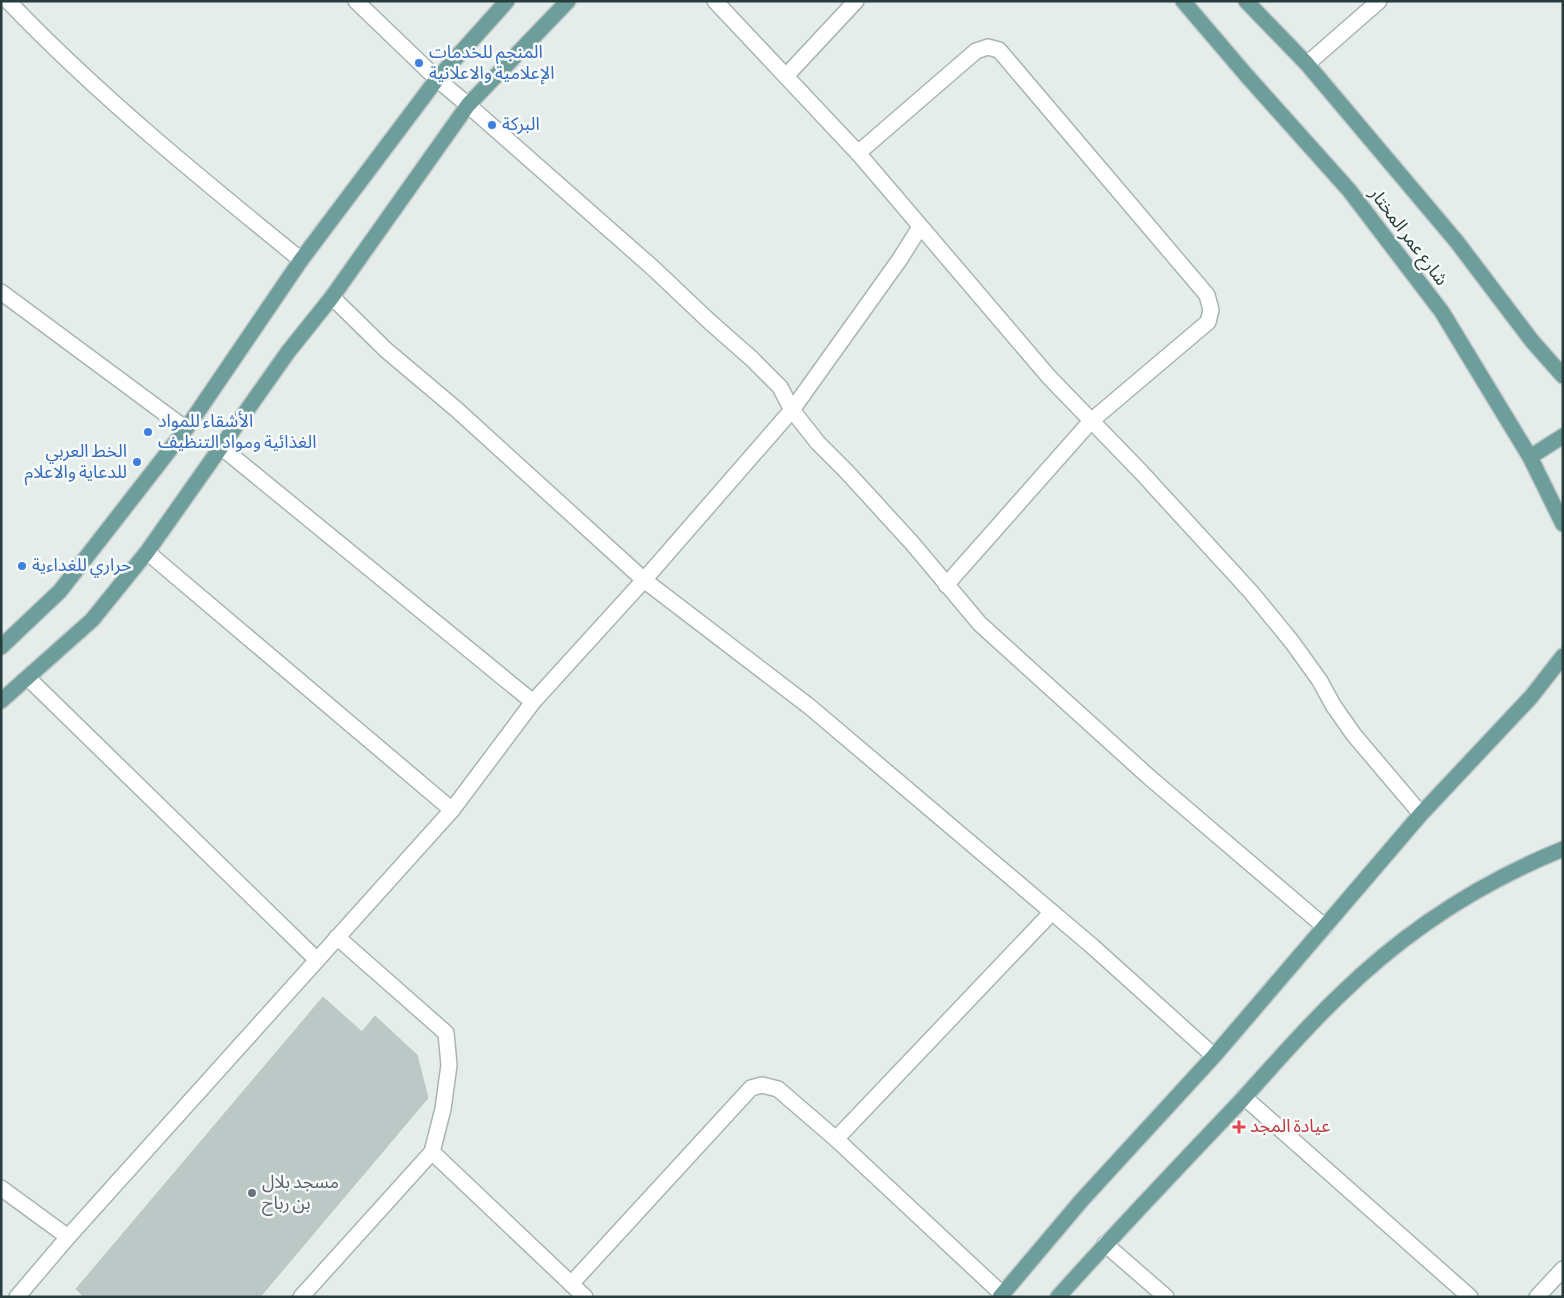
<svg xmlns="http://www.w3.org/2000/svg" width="1564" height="1298" font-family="'Alegreya Sans','Noto Sans Arabic',sans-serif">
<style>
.building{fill:#bbc8c5;stroke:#b8c6c3}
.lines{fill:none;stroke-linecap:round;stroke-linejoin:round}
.minor-casing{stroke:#a8b5b3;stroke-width:18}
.major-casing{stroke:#c2c9c8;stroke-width:18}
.minor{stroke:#fff;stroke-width:15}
.major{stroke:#6e9e9b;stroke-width:15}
.shop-dot{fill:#3f7fe0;stroke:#f6faf8;stroke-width:2}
.health-dot{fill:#e0444e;stroke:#f6faf8;stroke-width:2}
.worship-dot{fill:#6b7280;stroke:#f6faf8;stroke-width:2}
.labels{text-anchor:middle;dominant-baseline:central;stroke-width:5;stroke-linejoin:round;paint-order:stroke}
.shop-label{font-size:18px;fill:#366cbe;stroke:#f6faf8;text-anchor:start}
.street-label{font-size:18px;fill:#263d3c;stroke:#f6faf8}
.health-label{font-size:18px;fill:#be3a42;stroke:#f6faf8;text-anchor:start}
.worship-label{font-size:18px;fill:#5b616d;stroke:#f6faf8;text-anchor:start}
</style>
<rect width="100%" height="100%" fill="#e5edeb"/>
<path class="building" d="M323 997 362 1032 375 1016 417 1055 428 1098 260 1297H84L76 1289Z"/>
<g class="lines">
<g class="minor-casing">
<g id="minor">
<path d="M8 1C98 95 200 178 301 260"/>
<path d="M356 1 437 79 468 105 653 268 710 322 752 359 780 387 792 410 818 443 847 472 912 543 980 624 1149 777 1325 927"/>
<path d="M715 1 858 153 1049 377 1141 472 1251 592 1292 642 1320 681 1333 705 1354 735 1421 814"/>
<path d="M1307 64 1379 1"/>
<path d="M786 76 856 1"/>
<path d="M858 153 976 51 988 47 999 50 1207 295 1211 310 1208 322 1091 421 946 585"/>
<path d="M1 292 186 429"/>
<path d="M332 297 386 350 456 409 644 580 810 707 1092 946 1214 1056"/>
<path d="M221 447 533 702"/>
<path d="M147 552 452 810"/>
<path d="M28 678 317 960"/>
<path d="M1244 1097 1470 1297"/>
<path d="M836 1139 1052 912"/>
<path d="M432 1152 585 1297"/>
<path d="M1 1188 68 1237"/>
<path d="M1105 1244 1166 1297"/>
<path d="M571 1284 751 1088 762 1085 778 1089 836 1139 1002 1294"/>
<path d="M17 1297 68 1237 452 810 533 702 644 580 792 410 900 259 920 227"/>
<path d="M301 1297 432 1152 443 1109 449 1065 446 1033 337 937"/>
<path d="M1537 1297 1563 1269"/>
</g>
</g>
<g class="major-casing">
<g id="major">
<path d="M1183 1 1247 76 1349 190 1442 312 1530 457 1563 524"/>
<path d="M1246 1 1307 64 1457 242 1532 341 1563 376"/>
<path d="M1530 457 1563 436"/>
<path d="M1 647 60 591 186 429 301 260 437 79 507 1"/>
<path d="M1 701 92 620 147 552 288 352 332 297 468 105 568 1"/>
<path d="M1000 1297 1081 1201 1214 1056 1421 814 1531 697 1563 656"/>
<path d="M1058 1297C1117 1231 1178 1167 1239 1103 1272 1067 1304 1029 1340 995 1404 932 1479 883 1563 849"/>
</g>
</g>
<use href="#minor" class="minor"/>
<use href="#major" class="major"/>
</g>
<g class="shop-dot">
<circle cx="419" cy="63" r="5"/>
<circle cx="492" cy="125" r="5"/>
<circle cx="148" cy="432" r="5"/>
<circle cx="137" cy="462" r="5"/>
<circle cx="22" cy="566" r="5"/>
</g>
<path class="health-dot" d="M1236.5 1119.5h5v5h5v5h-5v5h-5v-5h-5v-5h5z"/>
<circle class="worship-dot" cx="252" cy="1193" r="5"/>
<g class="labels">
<g class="shop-label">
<text x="429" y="53">المنجم للخدمات<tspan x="429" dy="21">الإعلامية والاعلانية</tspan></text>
<text x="502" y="125">البركة</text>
<text x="158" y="422">الأشقاء للمواد<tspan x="158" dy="21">الغذائية ومواد التنظيف</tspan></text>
<text x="127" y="452" text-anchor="end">الخط العربي<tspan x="127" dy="21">للدعاية والاعلام</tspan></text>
<text x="32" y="566">حراري للغداءية</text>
</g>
<g class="street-label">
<text transform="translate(1408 237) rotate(53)">شارع عمر المختار</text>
</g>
<g class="health-label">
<text x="1250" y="1127">عيادة المجد</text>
</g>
<g class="worship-label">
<text x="262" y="1183">مسجد بلال<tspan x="262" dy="21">بن رباح</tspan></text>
</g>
</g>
<rect width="1564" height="1298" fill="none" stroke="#263d3c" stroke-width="5"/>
</svg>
